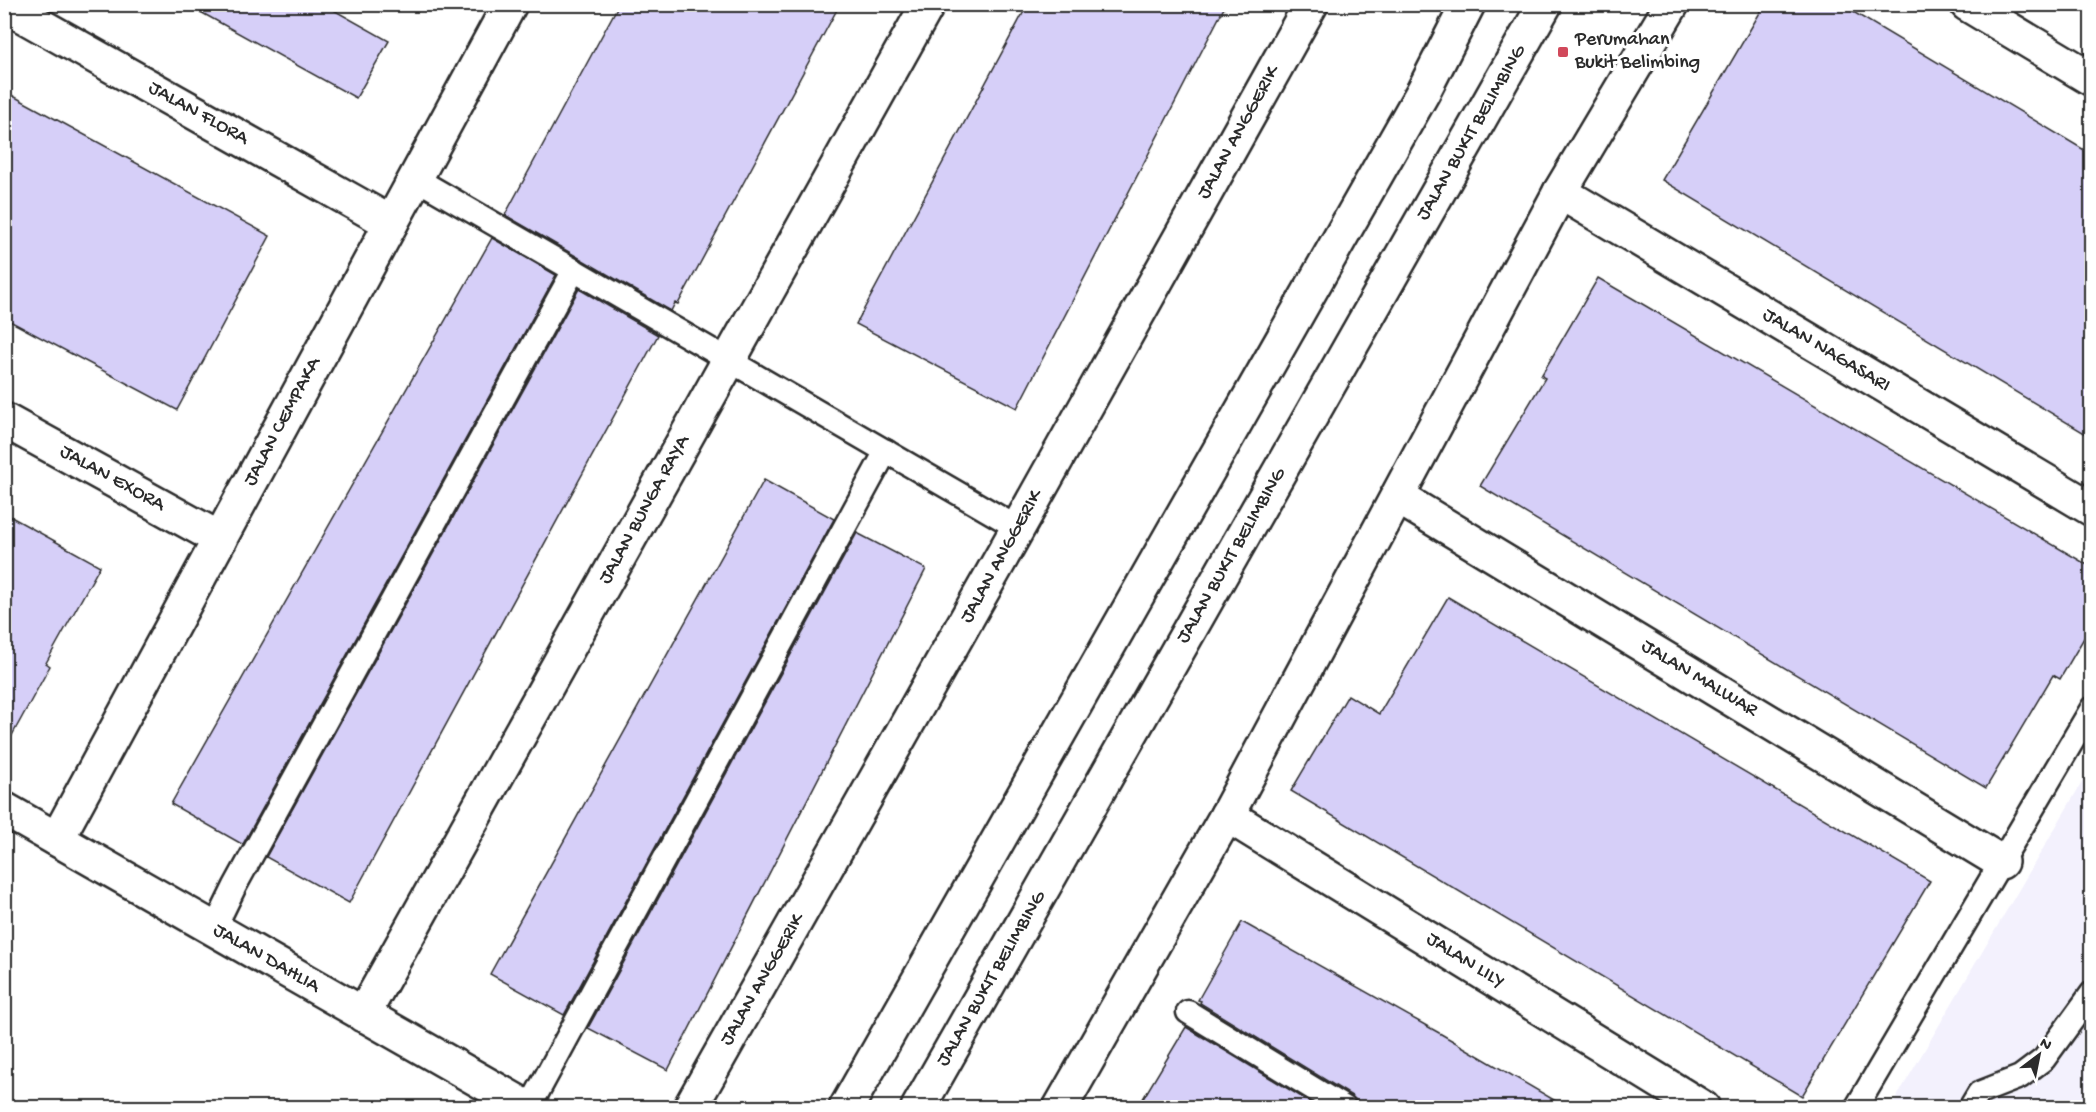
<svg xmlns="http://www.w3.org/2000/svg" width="2096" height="1112" font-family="'Gochi Hand',sans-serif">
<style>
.built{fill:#f3f1fd}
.building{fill:#d6cff8;stroke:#2b2b2b;stroke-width:1.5}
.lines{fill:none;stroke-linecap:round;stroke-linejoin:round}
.service-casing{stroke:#2b2b2b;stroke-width:27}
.minor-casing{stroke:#2b2b2b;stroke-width:38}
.secondary-casing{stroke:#2b2b2b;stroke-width:38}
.service{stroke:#fff;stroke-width:22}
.minor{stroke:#fff;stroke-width:33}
.secondary{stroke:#fff;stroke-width:33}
.poi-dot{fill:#d1495b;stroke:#fff;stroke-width:2}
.labels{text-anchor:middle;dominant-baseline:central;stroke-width:6;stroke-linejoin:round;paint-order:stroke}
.poi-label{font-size:20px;fill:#2b2b2b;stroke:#fff;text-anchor:start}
.street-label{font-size:20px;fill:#2b2b2b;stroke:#fff}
</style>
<rect width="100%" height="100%" fill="#fff"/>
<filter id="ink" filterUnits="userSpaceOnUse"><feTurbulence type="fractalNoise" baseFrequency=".0167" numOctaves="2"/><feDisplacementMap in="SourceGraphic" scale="12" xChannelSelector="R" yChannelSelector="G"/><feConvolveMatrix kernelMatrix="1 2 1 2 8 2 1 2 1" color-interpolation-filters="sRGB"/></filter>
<g filter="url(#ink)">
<path class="built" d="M2091 767V1107H1891Z"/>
<g class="building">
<path d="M186 4H323L389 41 356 98Z"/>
<path d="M619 4H840L678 304 675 303 671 311 505 215Z"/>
<path d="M1028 4H1226L1017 408 856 324Z"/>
<path d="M1765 4H1840L2091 154V437L1662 180Z"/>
<path d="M4 91 270 236 177 410 4 318Z"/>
<path d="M492 238 556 275 243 844 240 843 171 804Z"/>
<path d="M1598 278 2091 567V626L2060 679 2053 675 1986 788 1480 486 1545 378 1541 376Z"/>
<path d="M579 289 658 335 349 903 266 857Z"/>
<path d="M764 480 834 519 564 1015 490 974Z"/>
<path d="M4 513 100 566 46 663 50 666 4 750Z"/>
<path d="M857 533 926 569 668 1070 588 1028Z"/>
<path d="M1448 597 1930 881 1802 1096 1291 791 1348 695 1379 714Z"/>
<path d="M1242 922 1441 1034 1566 1107H1358L1357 1101 1352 1096 1200 1003 1201 1001 1198 1000Z"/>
<path d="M1186 1027 1318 1107H1138Z"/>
</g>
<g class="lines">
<g class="service-casing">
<g id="service">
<path d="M415 178 1018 528"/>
<path d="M214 929 235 886 574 270"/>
<path d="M1188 1012 1345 1108"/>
<path d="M529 1108 886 451"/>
<path d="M1856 1108 2092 708"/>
<path d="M1970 1108 1979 1093 2020 1077 2044 1059 2092 993"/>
</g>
</g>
<g class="minor-casing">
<g id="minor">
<path d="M1967 4 2092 79"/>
<path d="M4 5 391 223"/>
<path d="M1560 192 2092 509"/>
<path d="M4 420 220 539"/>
<path d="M1398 497 2001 862"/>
<path d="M4 809 528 1108"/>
<path d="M1227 815 1703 1108"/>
<path d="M57 839 510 4"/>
<path d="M363 1015 928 4"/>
<path d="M690 1108 1018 528 1311 4"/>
<path d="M1060 1108 1227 815 1560 192 1672 4"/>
</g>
</g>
<g class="secondary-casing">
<g id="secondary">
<path d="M846 1108 1423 92 1468 4"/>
<path d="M918 1108 1545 4"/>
</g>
</g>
<use href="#service" class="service"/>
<use href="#minor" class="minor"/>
<use href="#secondary" class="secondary"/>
</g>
</g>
<rect class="poi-dot" x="1557" y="46" width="12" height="12" rx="3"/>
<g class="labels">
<g class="poi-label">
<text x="1575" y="40">Perumahan<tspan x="1575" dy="23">Bukit Belimbing</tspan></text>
</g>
<g class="street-label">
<text transform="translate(198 114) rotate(29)">JALAN FLORA</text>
<text transform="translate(1239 133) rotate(-61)">JALAN ANGGERIK</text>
<text transform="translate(1472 133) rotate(-60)">JALAN BUKIT BELIMBING</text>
<text transform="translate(1826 351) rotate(31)">JALAN NAGASARI</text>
<text transform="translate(283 422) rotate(-62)">JALAN CEMPAKA</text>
<text transform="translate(112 479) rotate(29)">JALAN EXORA</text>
<text transform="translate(645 510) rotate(-61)">JALAN BUNGA RAYA</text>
<text transform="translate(1232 556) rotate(-60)">JALAN BUKIT BELIMBING</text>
<text transform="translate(1002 557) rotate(-61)">JALAN ANGGERIK</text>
<text transform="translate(1699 679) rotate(31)">JALAN MALWAR</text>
<text transform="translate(266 959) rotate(30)">JALAN DAHLIA</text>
<text transform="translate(1465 961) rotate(32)">JALAN LILY</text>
<text transform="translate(992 979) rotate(-60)">JALAN BUKIT BELIMBING</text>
<text transform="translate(763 980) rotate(-60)">JALAN ANGGERIK</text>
</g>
</g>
<rect width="2096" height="1112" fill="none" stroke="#fff" stroke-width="24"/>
<rect x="12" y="12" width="2072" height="1088" fill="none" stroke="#2b2b2b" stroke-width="2" filter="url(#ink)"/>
<g transform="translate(2039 1055) rotate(32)" stroke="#ffffff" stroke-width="4.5" paint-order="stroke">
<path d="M0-4.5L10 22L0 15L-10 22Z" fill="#2b2b2b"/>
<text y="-9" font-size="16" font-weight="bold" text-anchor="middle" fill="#2b2b2b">N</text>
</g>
</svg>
